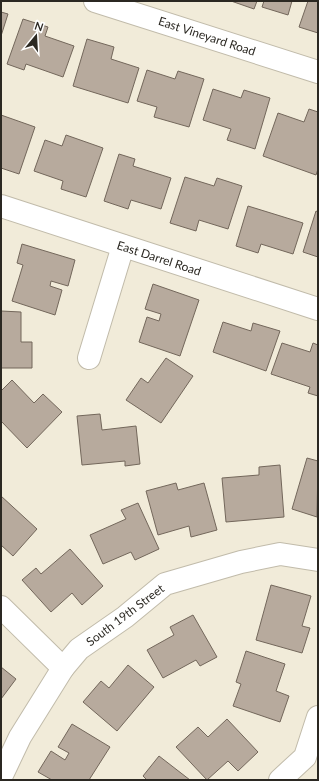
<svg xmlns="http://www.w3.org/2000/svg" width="319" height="781" font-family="Lato,sans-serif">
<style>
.building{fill:#b7aa9d;stroke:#73675b}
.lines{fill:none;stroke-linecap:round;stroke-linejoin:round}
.minor-casing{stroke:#c1bbaa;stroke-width:24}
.minor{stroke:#fff;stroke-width:22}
.labels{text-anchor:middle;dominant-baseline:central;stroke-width:3;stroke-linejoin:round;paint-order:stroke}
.street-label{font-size:12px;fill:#2b2822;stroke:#fff}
</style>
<rect width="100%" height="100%" fill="#f1ebd9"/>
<g class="building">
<path d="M231 1H257L254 9Z"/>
<path d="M264 1H292L288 15 262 7Z"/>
<path d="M308 1H318V33L299 27Z"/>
<path d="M1 12 8 14 1 36Z"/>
<path d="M23 19 48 27 45 36 74 46 63 77 26 64 24 70 7 64Z"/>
<path d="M87 39 114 47 111 59 139 68 128 103 73 86Z"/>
<path d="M147 70 175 79 178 71 204 79 189 127 154 117 157 107 137 101Z"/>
<path d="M213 89 241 98 244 90 270 98 255 149 227 140 231 129 203 120Z"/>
<path d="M309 109 318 112V169L316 175 263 156 278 113 304 122Z"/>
<path d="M1 115 35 127 19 174 1 168Z"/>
<path d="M66 135 103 148 86 197 61 189 63 181 34 171 45 140 62 146Z"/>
<path d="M119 154 135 159 133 166 171 178 161 209 131 200 128 209 104 201Z"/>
<path d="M185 177 214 186 217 178 242 186 228 229 199 220 196 231 170 223Z"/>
<path d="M248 206 303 223 293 254 261 244 258 253 236 246Z"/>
<path d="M316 211 318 212V257L303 252Z"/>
<path d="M22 244 75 260 68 286 51 281 50 286 62 290 55 315 12 301 23 265 17 263Z"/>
<path d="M153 284 199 300 180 356 139 342 147 317 159 321 161 314 145 309Z"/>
<path d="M1 311 21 312V342H32V368H1Z"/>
<path d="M223 322 251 331 253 323 280 331 266 371 213 352Z"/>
<path d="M282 343 310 352 313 343 318 345V396L308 393 310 387 271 374Z"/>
<path d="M166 358 193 376 161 423 126 400 141 378 148 383Z"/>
<path d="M12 380 34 403 43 394 62 412 27 448 1 421V391Z"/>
<path d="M100 414 102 430 136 426 140 464 125 466V461L82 465 77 416Z"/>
<path d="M307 458 318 461 317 517 292 509Z"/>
<path d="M280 465 284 517 226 522 222 478 259 475V467Z"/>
<path d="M176 483 178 490 204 483 217 530 191 537 189 526 158 535 146 491Z"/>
<path d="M1 496 37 529 13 556 1 545Z"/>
<path d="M138 503 159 549 135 560 131 552 103 564 90 535 126 519 121 510Z"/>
<path d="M70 549 103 586 82 605 72 593 51 612 22 580 36 568 41 574Z"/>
<path d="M271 585 311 596 302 626 310 628 302 653 256 640Z"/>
<path d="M193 615 217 657 200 666 196 660 163 678 147 650 174 635 170 627Z"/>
<path d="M246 651 285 664 276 691 289 696 280 722 233 706 241 684 236 682Z"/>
<path d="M128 665 154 687 117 731 83 702 101 681 109 688Z"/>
<path d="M1 667 16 679 1 699Z"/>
<path d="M227 719 258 752 238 771 228 761 207 780 176 747 198 727 208 737Z"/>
<path d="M72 724 110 747 89 780H52L38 772 51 751 65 760 69 753 58 747Z"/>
<path d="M159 756 190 780H147L143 776Z"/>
</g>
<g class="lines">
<g class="minor-casing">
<g id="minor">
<path d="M95 1 318 72"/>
<path d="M1 206 318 309"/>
<path d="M89 358 123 246"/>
<path d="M1 607 63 668"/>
<path d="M1 777 20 737 63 668 79 649 125 617 165 584 241 562 280 554 318 560"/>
<path d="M280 780 305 757 318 717"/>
</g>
</g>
<use href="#minor" class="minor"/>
</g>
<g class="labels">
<g class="street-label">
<text transform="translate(207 36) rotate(18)">East Vineyard Road</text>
<text transform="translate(159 258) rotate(18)">East Darrel Road</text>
<text transform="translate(125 615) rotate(-37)">South 19th Street</text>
</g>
</g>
<rect width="319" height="781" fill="none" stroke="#2b2822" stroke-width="4"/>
<g transform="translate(36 36) rotate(18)" stroke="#ffffff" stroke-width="3" paint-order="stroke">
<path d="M0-3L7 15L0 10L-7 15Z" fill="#2b2822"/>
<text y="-6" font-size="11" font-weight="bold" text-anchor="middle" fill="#2b2822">N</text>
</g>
</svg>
